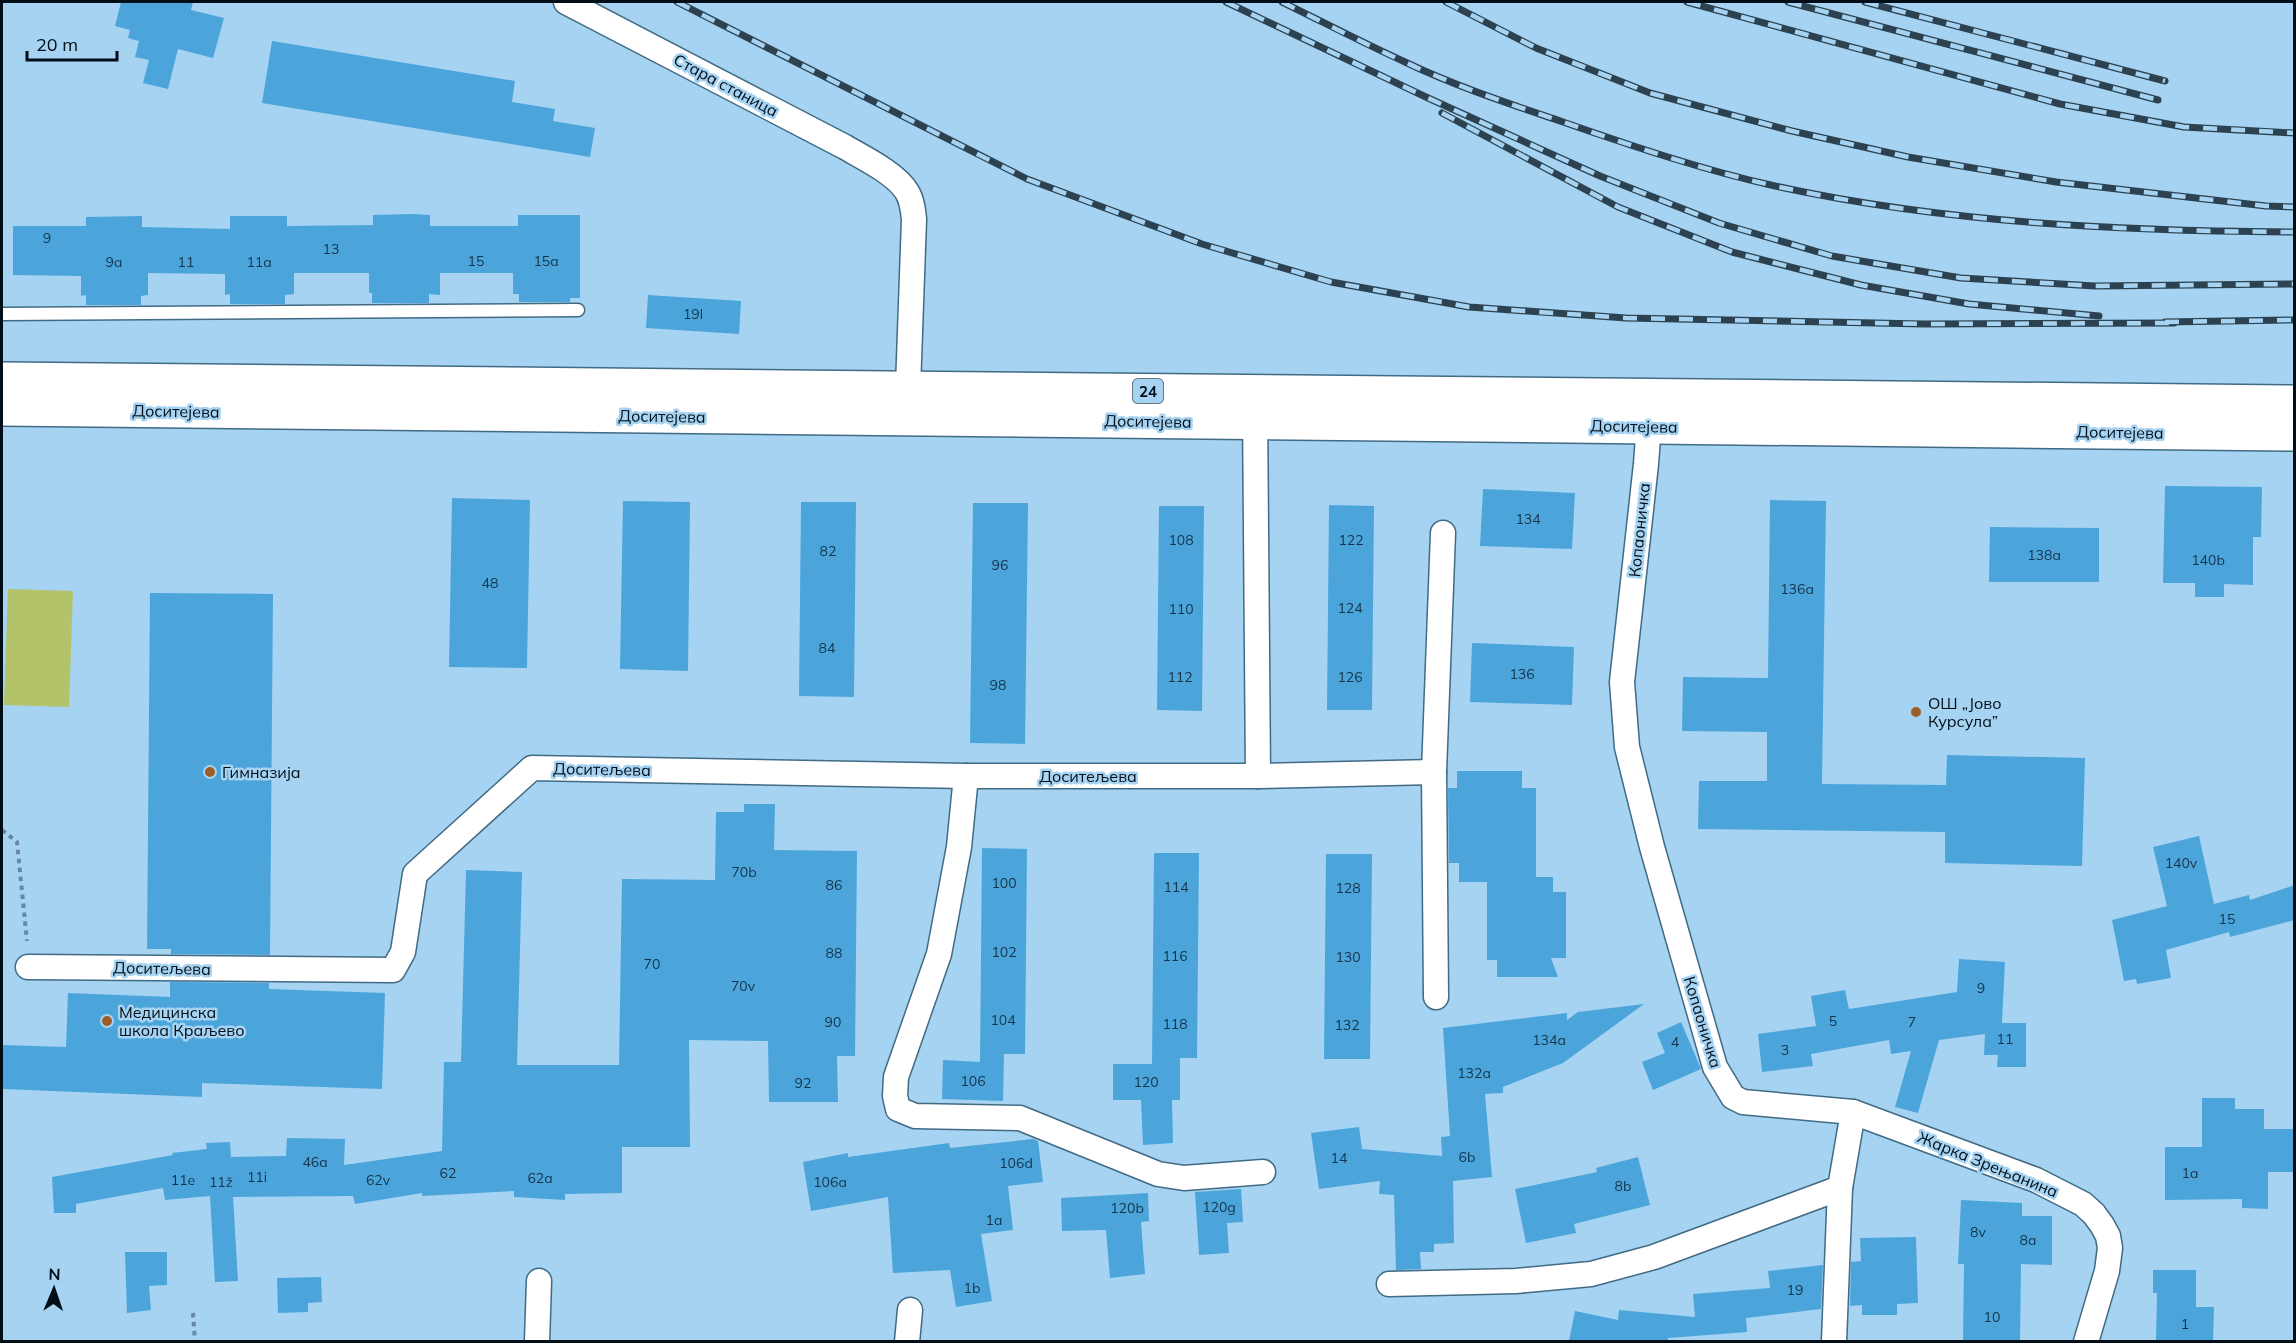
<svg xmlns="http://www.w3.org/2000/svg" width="2296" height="1343" font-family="Mulish,sans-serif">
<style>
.green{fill:#b2c369}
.building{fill:#4ba5db}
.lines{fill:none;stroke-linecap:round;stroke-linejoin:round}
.lane-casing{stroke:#416a85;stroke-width:15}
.street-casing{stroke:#416a85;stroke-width:27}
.primary-casing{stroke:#416a85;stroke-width:36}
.path{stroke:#67889f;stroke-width:4;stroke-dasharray:4.5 4.5;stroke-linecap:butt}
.lane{stroke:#fff;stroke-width:12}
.street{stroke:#fff;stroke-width:24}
.primary{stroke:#fff;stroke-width:33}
.rail-casing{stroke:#2c4251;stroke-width:7}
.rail{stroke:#a6d3f1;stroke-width:4.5;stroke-dasharray:14;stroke-linecap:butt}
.poi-dot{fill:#9d5d26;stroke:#a6d3f1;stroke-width:2}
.labels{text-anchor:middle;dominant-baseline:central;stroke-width:5;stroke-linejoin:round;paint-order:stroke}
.number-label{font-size:14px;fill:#143449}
.shield{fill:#a6d3f1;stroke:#324959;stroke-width:1.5}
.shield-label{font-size:15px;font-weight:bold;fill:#010e18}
.street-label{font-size:16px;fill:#010e18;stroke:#a6d3f1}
.poi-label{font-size:16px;fill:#010e18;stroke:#a6d3f1;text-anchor:start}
</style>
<rect width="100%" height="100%" fill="#a6d3f1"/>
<path class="green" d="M8 589 73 591 69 707 4 705Z"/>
<g class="building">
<path d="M121 2H193L191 10 224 18 213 58 178 49 168 89 143 83 149 60 135 57 139 41 128 38 130 30 115 26Z"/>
<path d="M272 41 515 81 512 102 555 109 553 121 595 128 590 157 262 103Z"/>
<path d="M411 214 430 215V226H518V215H580V298H570V302H519V294H513V273H440V295L429 294V303H372V293H369V273H294V294L285 295V304H230V294L225 295V274L148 273V295L141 296V305H86V295L81 296V276L13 275V226H86V217L142 216V227L230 229V216H287V226L373 225V215Z"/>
<path d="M648 295 741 301 739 334 646 328Z"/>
<path d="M2165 486 2262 487 2261 537H2253V585L2224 584V597H2195V583H2163Z"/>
<path d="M1483 489 1575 493 1572 549 1480 546Z"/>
<path d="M452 498 530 500 527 668 449 667Z"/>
<path d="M1770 500 1826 501 1822 784 1946 785 1947 755 2085 758 2082 866 1945 863V832L1698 829 1699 781H1767V732L1682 731 1683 677 1768 678Z"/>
<path d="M623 501 690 502 688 671 620 669Z"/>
<path d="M801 502H856L854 697 799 696Z"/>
<path d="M973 503H1028L1025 744 970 743Z"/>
<path d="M1329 505 1374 506 1372 710H1327Z"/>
<path d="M1159 506H1204L1202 711 1157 710Z"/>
<path d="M1990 527 2099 528V582H1989Z"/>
<path d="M150 593 273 594 270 955 171 954V949H147Z"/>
<path d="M1472 643 1574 647 1572 705 1470 702Z"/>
<path d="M1457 771H1522V788H1536V877H1553V892H1566V958H1551L1558 977H1497V960H1487V882H1459V863H1449L1448 788H1457Z"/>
<path d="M744 804H775L774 850 857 851 855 1056H837L838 1102H769L768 1041 689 1040 690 1147H622V1193L565 1194V1200L514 1197V1191L422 1196V1193L355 1204 353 1196 233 1197 238 1281 215 1282 210 1196 165 1200 163 1188 76 1204V1213H54L52 1177 173 1155 172 1153 207 1149 206 1143 230 1142 231 1157 286 1156 287 1138 345 1139 344 1165 442 1151 444 1062H461L466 870 522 872 517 1065H619L622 879 715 880 716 812H744Z"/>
<path d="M2199 836 2214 904 2249 895 2250 900 2295 885V920L2230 937 2229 932 2166 950 2171 978 2137 984 2136 979 2124 981 2112 920 2167 906 2153 847Z"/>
<path d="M982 848 1027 849 1025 1054H1004L1003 1101 942 1099 943 1060 980 1062Z"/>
<path d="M1154 853H1199L1197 1058H1180V1100H1172L1173 1143 1143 1145 1141 1100H1113V1064H1152Z"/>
<path d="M1326 854H1372L1370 1059H1324Z"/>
<path d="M1959 959 2005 962 2002 1023H2026V1067H1997L1998 1055H1984L1985 1034 1939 1040 1918 1113 1895 1107 1911 1051 1891 1054 1889 1040 1811 1054 1813 1066 1762 1072 1758 1034 1816 1026 1811 996 1845 990 1849 1009 1957 992Z"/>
<path d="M170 982 269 983V989L385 993 382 1089 202 1083V1097L2 1089V1045L66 1047 68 993 170 997Z"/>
<path d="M1644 1004 1563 1063 1503 1087V1093L1485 1094 1492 1177 1453 1181 1454 1243 1434 1244V1252H1420L1421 1269 1396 1270 1394 1195 1379 1194 1380 1181 1319 1189 1311 1133 1359 1127 1362 1149 1442 1156 1441 1137 1450 1136 1443 1028 1567 1013V1020L1578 1012Z"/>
<path d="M1681 1022 1701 1069 1653 1090 1642 1062 1665 1053 1657 1033Z"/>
<path d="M2202 1098H2235V1109H2264V1129H2295V1172H2268V1209L2242 1208V1199L2165 1200V1147H2202Z"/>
<path d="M1033 1139 1038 1141 1043 1182 1008 1186 1013 1230 981 1234 992 1301 956 1307 950 1270 893 1273 888 1197 811 1211 803 1162 848 1153V1157L949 1143 950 1148Z"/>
<path d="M1638 1157 1650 1205 1574 1224 1576 1233 1526 1243 1515 1189 1597 1172 1596 1168Z"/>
<path d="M1241 1189 1243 1222 1227 1223 1229 1253 1199 1255 1195 1192Z"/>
<path d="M1148 1193 1149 1221 1141 1222 1145 1274 1110 1278 1106 1230 1062 1231 1061 1198Z"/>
<path d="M1961 1200 2022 1203V1216H2052V1265L2021 1264 2020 1341H1963L1964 1264H1958Z"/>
<path d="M1916 1237 1918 1303 1897 1304V1315H1862V1305L1850 1306 1851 1262 1861 1261 1860 1238Z"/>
<path d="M125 1252H167V1285L149 1286 151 1310 127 1313Z"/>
<path d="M1823 1265 1821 1309 1746 1318 1747 1332 1668 1338 1667 1341H1569L1575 1311 1618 1320 1619 1310 1695 1317 1693 1294 1770 1288 1768 1271Z"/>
<path d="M2153 1270H2196V1307H2214L2213 1341H2156L2157 1293H2153Z"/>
<path d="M321 1277 322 1302 308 1303V1312L278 1313 277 1278Z"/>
</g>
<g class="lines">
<g class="lane-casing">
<path id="lane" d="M2 314 578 310"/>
</g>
<g class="street-casing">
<g id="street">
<path d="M566 2 845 147C862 157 897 174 907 192 912 200 913 210 914 219L908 388"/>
<path d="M1650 411 1646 464 1622 682 1627 747 1652 847 1715 1067 1733 1097 1743 1102 1853 1112 2036 1180 2083 1204 2094 1214 2102 1225 2108 1236 2110 1248 2107 1271 2086 1342"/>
<path d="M966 776 959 847 939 954 896 1077 895 1096 898 1109 915 1116 1020 1118 1158 1174 1184 1178 1263 1172"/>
<path d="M1258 776 1434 772"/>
<path d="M28 967 393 970 403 952 415 874 532 768 966 776H1258L1255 406"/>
<path d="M1436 997 1434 772 1443 533"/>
<path d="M1389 1284 1516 1281 1591 1274 1654 1257 1840 1188 1853 1112"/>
<path d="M537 1342 539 1281"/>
<path d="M907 1342 910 1310"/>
<path d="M1834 1342 1840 1188"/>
</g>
</g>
<g class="primary-casing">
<g id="primary">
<path d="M2 379 2294 402"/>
<path d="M2 409 2294 434"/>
</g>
</g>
<g class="path">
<path d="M2 830 17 842 27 941"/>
<path d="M193 1313 195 1342"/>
</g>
<use href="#lane" class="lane"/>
<use href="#street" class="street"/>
<use href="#primary" class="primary"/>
<g class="rail-casing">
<g id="rail">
<path d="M677 2 1027 179 1202 244 1331 282 1469 307 1626 318 1924 324 2174 323"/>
<path d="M1226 2 1428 98 1600 176 1719 223 1832 256 1961 278 2095 286 2294 284"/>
<path d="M1282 2C1323 22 1363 43 1405 62 1455 86 1510 104 1563 122 1632 146 1703 170 1775 186 1945 223 2121 231 2294 232"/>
<path d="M1446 2 1536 48 1650 93 1792 131 1908 157 2056 182 2266 206 2294 207"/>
<path d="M1687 2 2060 104 2184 127 2294 133"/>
<path d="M1788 2 2158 100"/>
<path d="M1865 2 2165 81"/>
<path d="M1442 113 1618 207 1732 252 1861 285 1969 304 2099 316"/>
<path d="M2165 322 2294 320"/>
</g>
</g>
<use href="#rail" class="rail"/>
</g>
<g class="poi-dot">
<circle cx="1916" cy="712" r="6"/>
<circle cx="210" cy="772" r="6"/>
<circle cx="107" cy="1021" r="6"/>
</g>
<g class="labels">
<g class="number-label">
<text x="47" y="238">9</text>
<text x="331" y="249">13</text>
<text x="476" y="261">15</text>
<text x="546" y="261">15a</text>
<text x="114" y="262">9a</text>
<text x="186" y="262">11</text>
<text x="259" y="262">11a</text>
<text x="693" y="314">19l</text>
<text x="1528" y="519">134</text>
<text x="1181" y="540">108</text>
<text x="1351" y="540">122</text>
<text x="828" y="551">82</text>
<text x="2044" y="555">138a</text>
<text x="2208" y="560">140b</text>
<text x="1000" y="565">96</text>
<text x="490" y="583">48</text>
<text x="1797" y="589">136a</text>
<text x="1350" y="608">124</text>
<text x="1181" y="609">110</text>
<text x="827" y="648">84</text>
<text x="1522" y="674">136</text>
<text x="1180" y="677">112</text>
<text x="1350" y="677">126</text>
<text x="998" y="685">98</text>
<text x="2181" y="863">140v</text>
<text x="744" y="872">70b</text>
<text x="1004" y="883">100</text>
<text x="834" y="885">86</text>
<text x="1176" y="887">114</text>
<text x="1348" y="888">128</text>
<text x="2227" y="919">15</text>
<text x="1004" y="952">102</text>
<text x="834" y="953">88</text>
<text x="1175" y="956">116</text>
<text x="1348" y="957">130</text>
<text x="652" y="964">70</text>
<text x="743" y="986">70v</text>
<text x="1981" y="988">9</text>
<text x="1003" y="1020">104</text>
<text x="1833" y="1021">5</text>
<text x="833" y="1022">90</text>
<text x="1912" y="1022">7</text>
<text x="1175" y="1024">118</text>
<text x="1347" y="1025">132</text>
<text x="2005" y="1039">11</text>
<text x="1549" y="1040">134a</text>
<text x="1675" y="1042">4</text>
<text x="1785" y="1050">3</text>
<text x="1474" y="1073">132a</text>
<text x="973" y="1081">106</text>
<text x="1146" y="1082">120</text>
<text x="803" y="1083">92</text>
<text x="1467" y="1157">6b</text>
<text x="1339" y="1158">14</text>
<text x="315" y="1162">46a</text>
<text x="1016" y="1163">106d</text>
<text x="448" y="1173">62</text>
<text x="2190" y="1173">1a</text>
<text x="257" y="1177">11i</text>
<text x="540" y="1178">62a</text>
<text x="183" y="1180">11e</text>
<text x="378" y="1180">62v</text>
<text x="221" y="1182">11ž</text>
<text x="830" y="1182">106a</text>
<text x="1623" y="1186">8b</text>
<text x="1219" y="1207">120g</text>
<text x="1127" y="1208">120b</text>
<text x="994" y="1220">1a</text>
<text x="1978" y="1232">8v</text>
<text x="2028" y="1240">8a</text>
<text x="972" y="1288">1b</text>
<text x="1795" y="1290">19</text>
<text x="1992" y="1317">10</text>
<text x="2185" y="1324">1</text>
</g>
<rect class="shield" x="1133" y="379" width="30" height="24" rx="4.5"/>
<g class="shield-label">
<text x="1148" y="391">24</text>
</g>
<g class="street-label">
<text transform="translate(726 85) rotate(28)">Стара станица</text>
<text transform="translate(176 411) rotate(1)">Доситејева</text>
<text transform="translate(662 416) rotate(1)">Доситејева</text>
<text transform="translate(1148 421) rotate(1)">Доситејева</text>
<text transform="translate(1634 426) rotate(1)">Доситејева</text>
<text transform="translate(2120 432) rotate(1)">Доситејева</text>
<text transform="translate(1639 530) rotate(-84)">Копаоничка</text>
<text transform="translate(602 769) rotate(1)">Доситељева</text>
<text x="1088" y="776">Доситељева</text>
<text transform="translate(162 968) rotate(1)">Доситељева</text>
<text transform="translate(1703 1022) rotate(73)">Копаоничка</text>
<text transform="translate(1988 1164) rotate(22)">Жарка Зрењанина</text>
</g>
<g class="poi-label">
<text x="1928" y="703">ОШ „Јово<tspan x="1928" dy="18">Курсула”</tspan></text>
<text x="222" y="772">Гимназија</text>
<text x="119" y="1012">Медицинска<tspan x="119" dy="18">школа Краљево</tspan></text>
</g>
</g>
<rect width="2296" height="1343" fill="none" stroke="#010e18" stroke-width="6"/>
<g transform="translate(54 1289) rotate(2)" stroke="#a6d3f1" stroke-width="4.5" paint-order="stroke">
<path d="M0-4.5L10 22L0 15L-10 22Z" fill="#010e18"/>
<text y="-9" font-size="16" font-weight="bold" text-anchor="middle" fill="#010e18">N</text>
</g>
<path d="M27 51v9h90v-9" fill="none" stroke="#010e18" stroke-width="3"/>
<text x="36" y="51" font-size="18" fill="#010e18" stroke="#a6d3f1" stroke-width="4.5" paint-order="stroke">20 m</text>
</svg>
